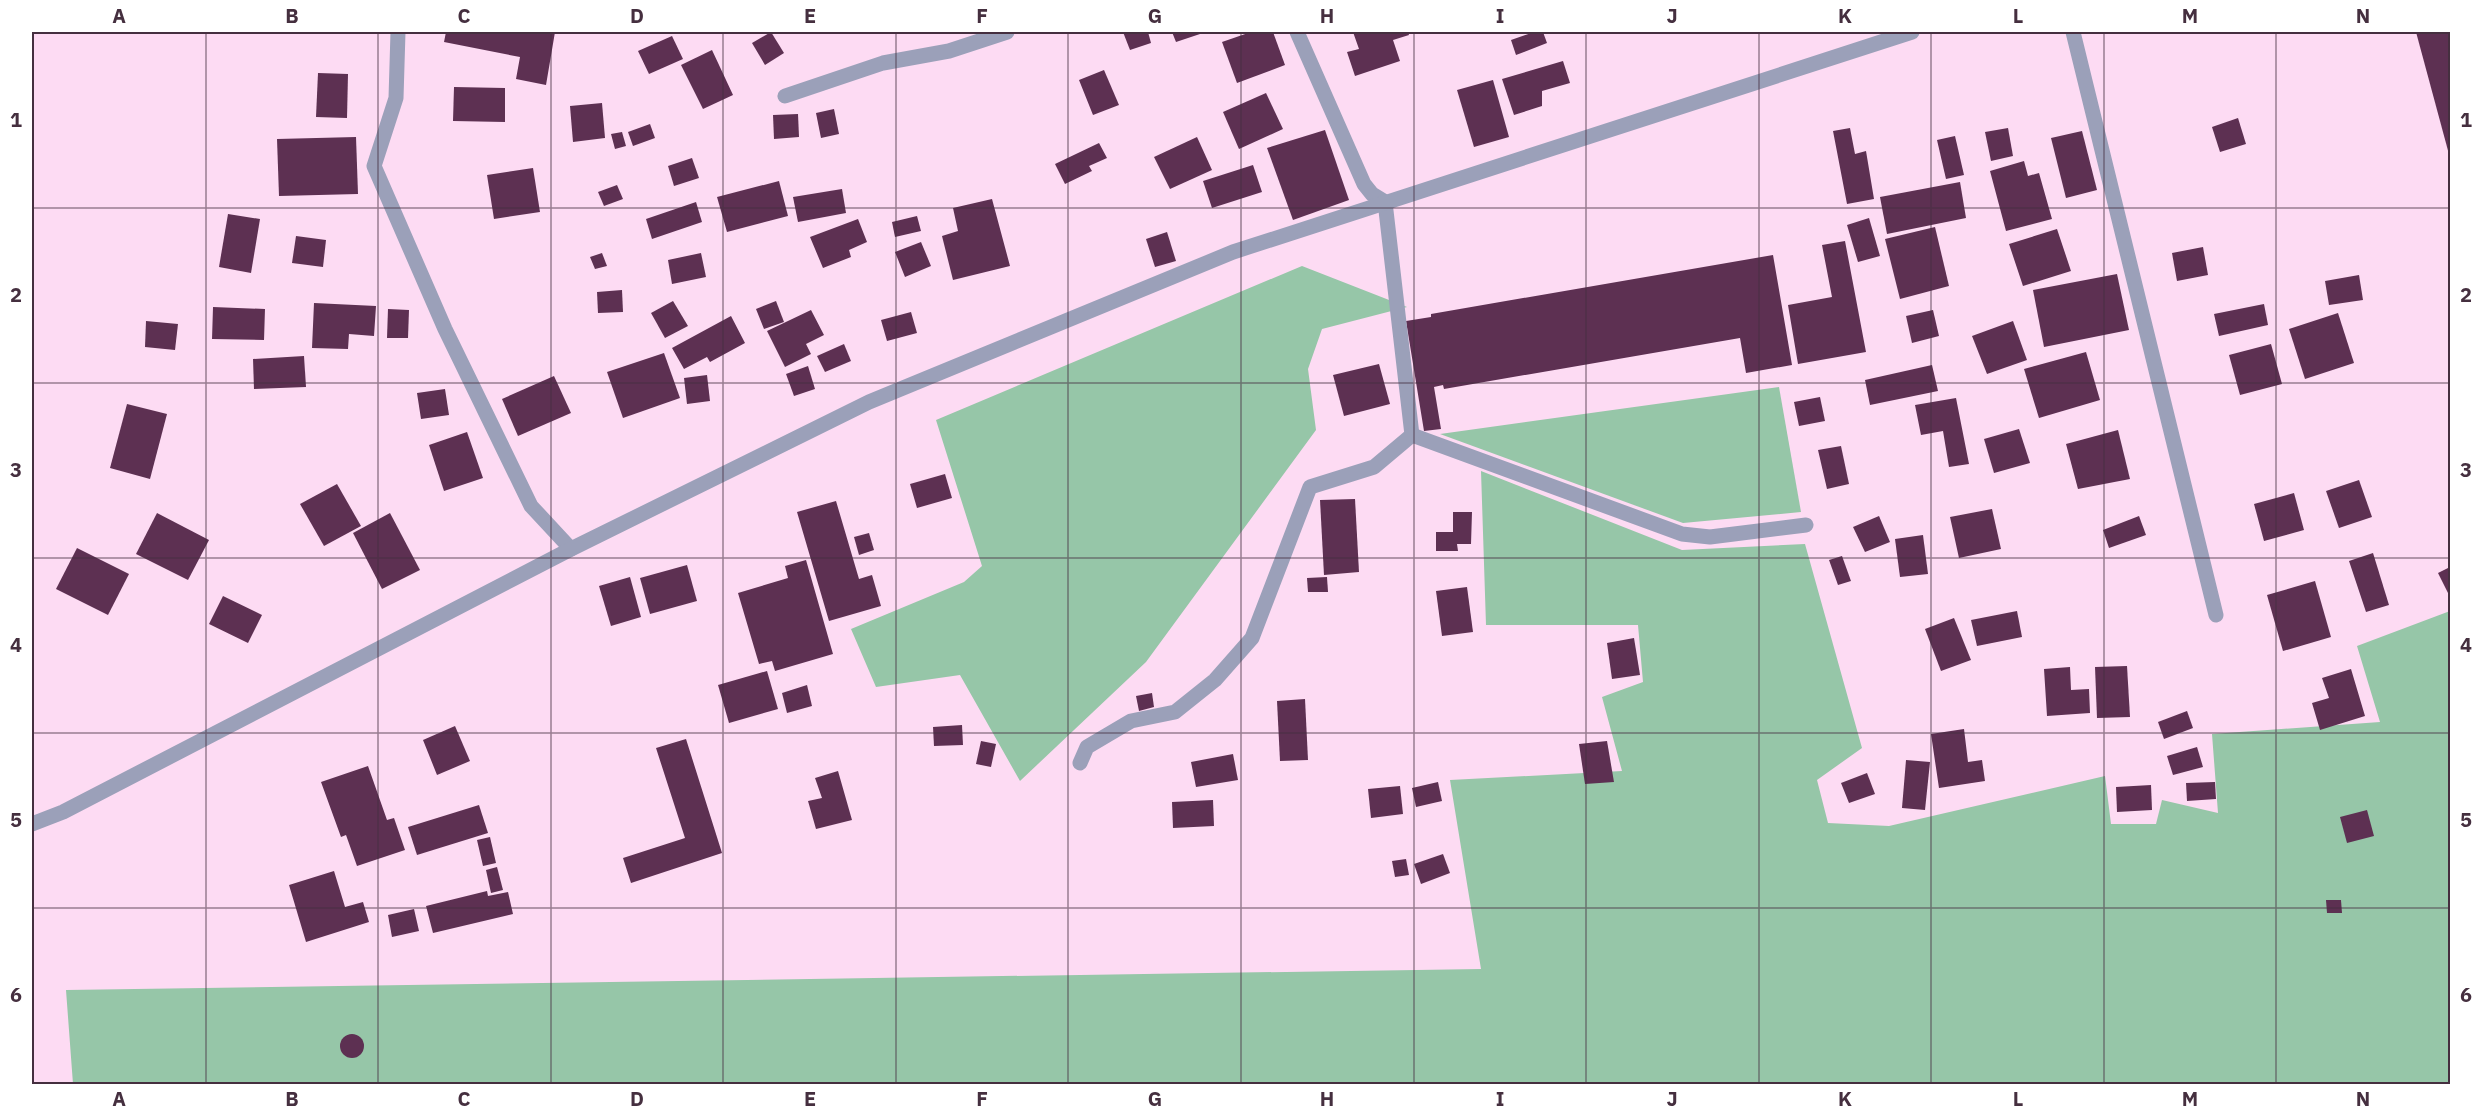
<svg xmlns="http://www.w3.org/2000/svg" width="2482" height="1116" font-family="'IBM Plex Sans',sans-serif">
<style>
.green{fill:#96c6a8}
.building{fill:#5d3052}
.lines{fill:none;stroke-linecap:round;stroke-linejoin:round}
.street{stroke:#9ba0b9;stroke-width:15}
.grid{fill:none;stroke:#452f3f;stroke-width:1.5;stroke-opacity:0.55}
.neatline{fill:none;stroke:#452f3f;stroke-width:2}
.grid-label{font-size:20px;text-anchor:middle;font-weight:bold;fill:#452f3f}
</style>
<rect width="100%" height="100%" fill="#fddbf3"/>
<g class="green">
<path d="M1302 266 1407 307 1322 329 1308 369 1316 430 1146 662 1020 781 960 675 876 687 851 629 964 582 982 566 936 420Z"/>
<path d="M1779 387 1801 512 1683 523 1440 434Z"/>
<path d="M1481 471 1682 550 1805 544 1862 748 1817 780 1828 823 1889 826 2105 776 2111 824H2156L2162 800 2218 813 2212 734 2380 722 2357 646 2450 611V1084H73L66 990 1481 969 1450 780 1622 771 1602 697 1643 682 1638 625H1486Z"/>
</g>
<g class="building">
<path d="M446 32H555L546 85 516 79 520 57 444 42Z"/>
<path d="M771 32 784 53 765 65 752 43Z"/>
<path d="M1123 32H1148L1151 43 1130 50Z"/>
<path d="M1172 32H1206L1176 42Z"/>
<path d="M1251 32H1273L1285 65 1237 83 1222 42Z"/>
<path d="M1353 32H1408L1409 35 1393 40 1400 61 1355 76 1347 52 1359 49Z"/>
<path d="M1534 32H1543L1547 43 1516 55 1511 40Z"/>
<path d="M2416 32H2450V158Z"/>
<path d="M672 36 683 59 649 74 638 51Z"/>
<path d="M712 50 733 95 703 109 681 65Z"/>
<path d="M1563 61 1570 83 1542 91V106L1514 115 1502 79Z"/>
<path d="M1104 70 1119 105 1093 115 1079 80Z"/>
<path d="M318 73 348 74 347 118 316 117Z"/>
<path d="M1493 80 1509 137 1474 147 1457 90Z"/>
<path d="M454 87 505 88V122L453 121Z"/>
<path d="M1266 93 1283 129 1239 149 1223 112Z"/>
<path d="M602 103 605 138 573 142 570 106Z"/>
<path d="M834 109 839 134 821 138 816 113Z"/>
<path d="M798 114 799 137 774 139 773 115Z"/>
<path d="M2238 118 2246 144 2220 152 2212 127Z"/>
<path d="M650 124 655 138 633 146 628 132Z"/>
<path d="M1850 128 1855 154 1866 151 1874 199 1847 204 1833 131Z"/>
<path d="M2008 128 2013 156 1991 161 1985 132Z"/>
<path d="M1325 130 1349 200 1293 220 1267 148Z"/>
<path d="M2082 131 2097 190 2066 198 2051 138Z"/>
<path d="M622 132 626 146 615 149 611 134Z"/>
<path d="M1955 136 1964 175 1946 179 1937 140Z"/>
<path d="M356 137 358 194 279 196 277 139Z"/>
<path d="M1197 137 1212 170 1170 189 1154 157Z"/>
<path d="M1099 143 1107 158 1089 166 1092 171 1065 184 1055 164Z"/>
<path d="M692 158 699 178 674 186 668 166Z"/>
<path d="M2024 161 2028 176 2039 173 2052 219 2006 231 1990 171Z"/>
<path d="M1253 165 1262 192 1212 208 1203 181Z"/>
<path d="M533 168 540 212 494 219 487 175Z"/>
<path d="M779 181 788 216 727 232 717 197Z"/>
<path d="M1960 182 1966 218 1887 234 1880 197Z"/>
<path d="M617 185 623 199 604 206 598 192Z"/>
<path d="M842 189 846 213 798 222 793 197Z"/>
<path d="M992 199 1010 266 953 280 942 236 958 231 953 208Z"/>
<path d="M696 202 702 222 652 239 646 219Z"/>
<path d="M228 214 260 219 251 273 219 267Z"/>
<path d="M917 216 921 231 895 237 892 222Z"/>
<path d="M1869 218 1880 256 1858 262 1847 225Z"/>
<path d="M858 219 867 242 849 250 851 257 823 268 810 237Z"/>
<path d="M1935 227 1949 286 1900 299 1885 239Z"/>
<path d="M2057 229 2071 271 2023 286 2009 244Z"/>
<path d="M1167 232 1176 261 1155 267 1146 239Z"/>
<path d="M296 236 326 240 323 267 292 263Z"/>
<path d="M1845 241 1866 352 1798 364 1788 305 1832 297 1822 245Z"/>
<path d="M921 242 931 266 905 277 895 252Z"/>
<path d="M2203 247 2208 275 2177 281 2172 253Z"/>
<path d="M602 253 607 266 595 269 590 257Z"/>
<path d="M701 253 706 277 672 284 668 260Z"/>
<path d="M1773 255 1792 365 1746 373 1740 338 1444 389 1443 385 1434 387 1441 429 1424 431 1406 321 1431 317V314Z"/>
<path d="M2117 274 2129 330 2044 347 2033 290Z"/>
<path d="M2359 275 2363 300 2329 305 2325 281Z"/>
<path d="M622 290 623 312 598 313 597 292Z"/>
<path d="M673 301 688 326 665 338 651 313Z"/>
<path d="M776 301 784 322 764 329 756 309Z"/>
<path d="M314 303 376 306 374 336 349 334 348 349 312 348Z"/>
<path d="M2264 304 2268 325 2219 336 2214 314Z"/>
<path d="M213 307 265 309 264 340 212 339Z"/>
<path d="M388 309 409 310 408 338H387Z"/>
<path d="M811 310 824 335 806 344 811 354 785 367 767 331Z"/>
<path d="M1933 310 1939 336 1912 343 1906 316Z"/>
<path d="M911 312 917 333 887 341 881 320Z"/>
<path d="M2338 313 2354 363 2305 379 2289 329Z"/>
<path d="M731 316 745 343 710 362 707 357 684 369 672 348Z"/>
<path d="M146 321 178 324 175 350 145 347Z"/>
<path d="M2013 321 2027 360 1987 374 1972 336Z"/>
<path d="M844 344 851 361 825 372 817 356Z"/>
<path d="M2271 344 2282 384 2240 395 2229 355Z"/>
<path d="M2086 352 2100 400 2039 418 2024 369Z"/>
<path d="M664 353 680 398 623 418 607 372Z"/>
<path d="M304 356 306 387 254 389 253 359Z"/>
<path d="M1379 364 1390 404 1344 416 1333 375Z"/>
<path d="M1932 365 1938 391 1870 405 1865 380Z"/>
<path d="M808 366 815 389 794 396 786 374Z"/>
<path d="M707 375 710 401 687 404 684 378Z"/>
<path d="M554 376 571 413 518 436 502 399Z"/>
<path d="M445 389 449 415 421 419 417 393Z"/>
<path d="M1820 397 1825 421 1799 426 1794 402Z"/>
<path d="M1956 398 1969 464 1949 467 1943 431 1921 435 1915 405Z"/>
<path d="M127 404 167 414 150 479 110 468Z"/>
<path d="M2019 429 2030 463 1994 473 1984 439Z"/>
<path d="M2118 430 2130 479 2078 489 2066 444Z"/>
<path d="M467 432 483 478 444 491 429 445Z"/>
<path d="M1841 446 1849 484 1827 489 1818 450Z"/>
<path d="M945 474 952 498 917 508 910 484Z"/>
<path d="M2359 480 2372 517 2339 528 2326 491Z"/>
<path d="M337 484 361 526 324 546 300 504Z"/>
<path d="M2294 493 2304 530 2264 541 2254 504Z"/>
<path d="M1355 499 1359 572 1324 575 1320 500Z"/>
<path d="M836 501 859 579 872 575 881 606 829 621 797 512Z"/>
<path d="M1992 509 2001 549 1959 558 1950 517Z"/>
<path d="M1453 512H1472L1471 544H1457L1458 551H1436V532H1453Z"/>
<path d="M157 513 209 540 188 580 136 554Z"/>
<path d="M390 513 420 570 382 589 353 533Z"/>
<path d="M1879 516 1890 542 1865 552 1853 527Z"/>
<path d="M2139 516 2146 535 2109 548 2103 530Z"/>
<path d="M869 533 874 550 859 555 854 537Z"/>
<path d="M1923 535 1928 574 1900 577 1895 539Z"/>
<path d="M77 548 129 574 108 615 56 589Z"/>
<path d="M2373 553 2389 605 2366 612 2349 561Z"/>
<path d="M1842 556 1851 581 1838 585 1829 560Z"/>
<path d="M806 560 833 654 775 671 772 661 759 664 738 593 788 578 785 566Z"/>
<path d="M687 565 697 601 650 614 640 578Z"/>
<path d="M2450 567V597L2438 573Z"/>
<path d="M630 577 641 617 611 626 599 586Z"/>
<path d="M1327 577 1328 592H1308L1307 578Z"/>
<path d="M2315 581 2331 637 2283 651 2267 595Z"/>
<path d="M1467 587 1473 632 1442 636 1436 591Z"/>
<path d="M223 596 262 615 248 643 209 624Z"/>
<path d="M2017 611 2022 637 1977 646 1971 620Z"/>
<path d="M1954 618 1971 660 1941 671 1925 629Z"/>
<path d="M1634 638 1640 675 1612 679 1607 643Z"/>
<path d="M2127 666 2130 717 2097 718 2095 667Z"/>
<path d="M2070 667 2071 690 2089 689 2090 713 2047 716 2044 669Z"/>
<path d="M2351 669 2365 716 2320 730 2312 703 2329 698 2322 678Z"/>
<path d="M767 671 778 709 729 723 718 685Z"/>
<path d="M807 685 812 706 787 713 782 693Z"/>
<path d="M1152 693 1154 707 1139 711 1136 696Z"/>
<path d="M1305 699 1308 760 1280 761 1277 701Z"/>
<path d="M2187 711 2193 728 2164 739 2158 722Z"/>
<path d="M962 725 963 745 934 746 933 727Z"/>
<path d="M455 726 470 761 437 775 423 740Z"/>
<path d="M1964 729 1968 762 1982 760 1985 781 1939 788 1931 734Z"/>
<path d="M686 739 722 853 631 883 623 858 685 838 656 748Z"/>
<path d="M981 741 996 744 991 767 976 764Z"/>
<path d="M1607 741 1614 782 1585 784 1579 744Z"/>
<path d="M2197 747 2203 767 2173 775 2167 756Z"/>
<path d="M1233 754 1238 780 1196 787 1191 762Z"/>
<path d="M1906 760 1930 762 1925 810 1902 808Z"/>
<path d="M368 766 387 820 394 818 405 850 357 866 346 835 341 837 321 782Z"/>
<path d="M838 771 852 820 816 829 808 801 822 798 815 778Z"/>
<path d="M1867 773 1875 794 1849 803 1841 783Z"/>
<path d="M1438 782 1442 801 1416 807 1412 788Z"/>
<path d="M2215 782 2216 799 2187 801 2186 783Z"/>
<path d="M2151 785 2152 810 2117 812 2116 787Z"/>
<path d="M1400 786 1403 814 1371 818 1368 789Z"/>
<path d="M1213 800 1214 826 1173 828 1172 802Z"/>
<path d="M479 805 488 833 417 855 408 827Z"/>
<path d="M2367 810 2374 836 2347 843 2340 817Z"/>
<path d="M490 837 496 863 483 866 477 840Z"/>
<path d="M1443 854 1450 873 1421 884 1414 864Z"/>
<path d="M1406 859 1409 875 1395 877 1392 861Z"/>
<path d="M497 867 503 890 491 893 486 870Z"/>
<path d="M334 871 345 907 363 902 369 922 306 942 289 885Z"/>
<path d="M487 891 488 896 508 892 513 914 433 933 426 906Z"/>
<path d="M2326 900H2341L2342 913H2327Z"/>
<path d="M414 909 419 931 392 937 388 915Z"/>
<circle cx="352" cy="1046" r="12"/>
</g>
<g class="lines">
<g class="street">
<path d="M398 32 396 98 374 166 445 329 531 506 571 549"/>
<path d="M1297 32 1364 184 1372 194 1385 202 1412 435"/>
<path d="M2073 32 2216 615"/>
<path d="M785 96 883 63 949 51 1007 32"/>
<path d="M1412 435 1682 534 1710 537 1806 525"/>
<path d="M1080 763 1087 747 1131 721 1175 712 1215 680 1252 638 1310 487 1374 467 1412 435"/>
<path d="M32 824 63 812 571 549 869 402 1233 252 1912 32"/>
</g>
</g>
<path class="grid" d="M206 32V1084M378 32V1084M551 32V1084M723 32V1084M896 32V1084M1068 32V1084M1241 32V1084M1414 32V1084M1586 32V1084M1759 32V1084M1931 32V1084M2104 32V1084M2276 32V1084M32 208H2450M32 383H2450M32 558H2450M32 733H2450M32 908H2450"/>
<rect width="2482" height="1116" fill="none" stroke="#ffffff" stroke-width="66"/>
<rect x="33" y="33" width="2416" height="1050" class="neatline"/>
<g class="grid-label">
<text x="119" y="23">A</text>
<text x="292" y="23">B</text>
<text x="464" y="23">C</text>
<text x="637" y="23">D</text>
<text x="810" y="23">E</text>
<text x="982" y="23">F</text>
<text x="1155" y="23">G</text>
<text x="1327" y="23">H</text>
<text x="1500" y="23">I</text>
<text x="1672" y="23">J</text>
<text x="1845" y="23">K</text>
<text x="2018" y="23">L</text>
<text x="2190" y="23">M</text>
<text x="2363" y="23">N</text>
<text x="16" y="127">1</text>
<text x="2466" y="127">1</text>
<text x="16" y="302">2</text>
<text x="2466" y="302">2</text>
<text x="16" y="477">3</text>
<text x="2466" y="477">3</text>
<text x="16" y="652">4</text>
<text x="2466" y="652">4</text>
<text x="16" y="827">5</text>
<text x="2466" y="827">5</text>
<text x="16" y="1002">6</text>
<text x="2466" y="1002">6</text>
<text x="119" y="1106">A</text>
<text x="292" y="1106">B</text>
<text x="464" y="1106">C</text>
<text x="637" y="1106">D</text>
<text x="810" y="1106">E</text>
<text x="982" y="1106">F</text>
<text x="1155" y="1106">G</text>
<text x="1327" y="1106">H</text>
<text x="1500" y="1106">I</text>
<text x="1672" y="1106">J</text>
<text x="1845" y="1106">K</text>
<text x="2018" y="1106">L</text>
<text x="2190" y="1106">M</text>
<text x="2363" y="1106">N</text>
</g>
</svg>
